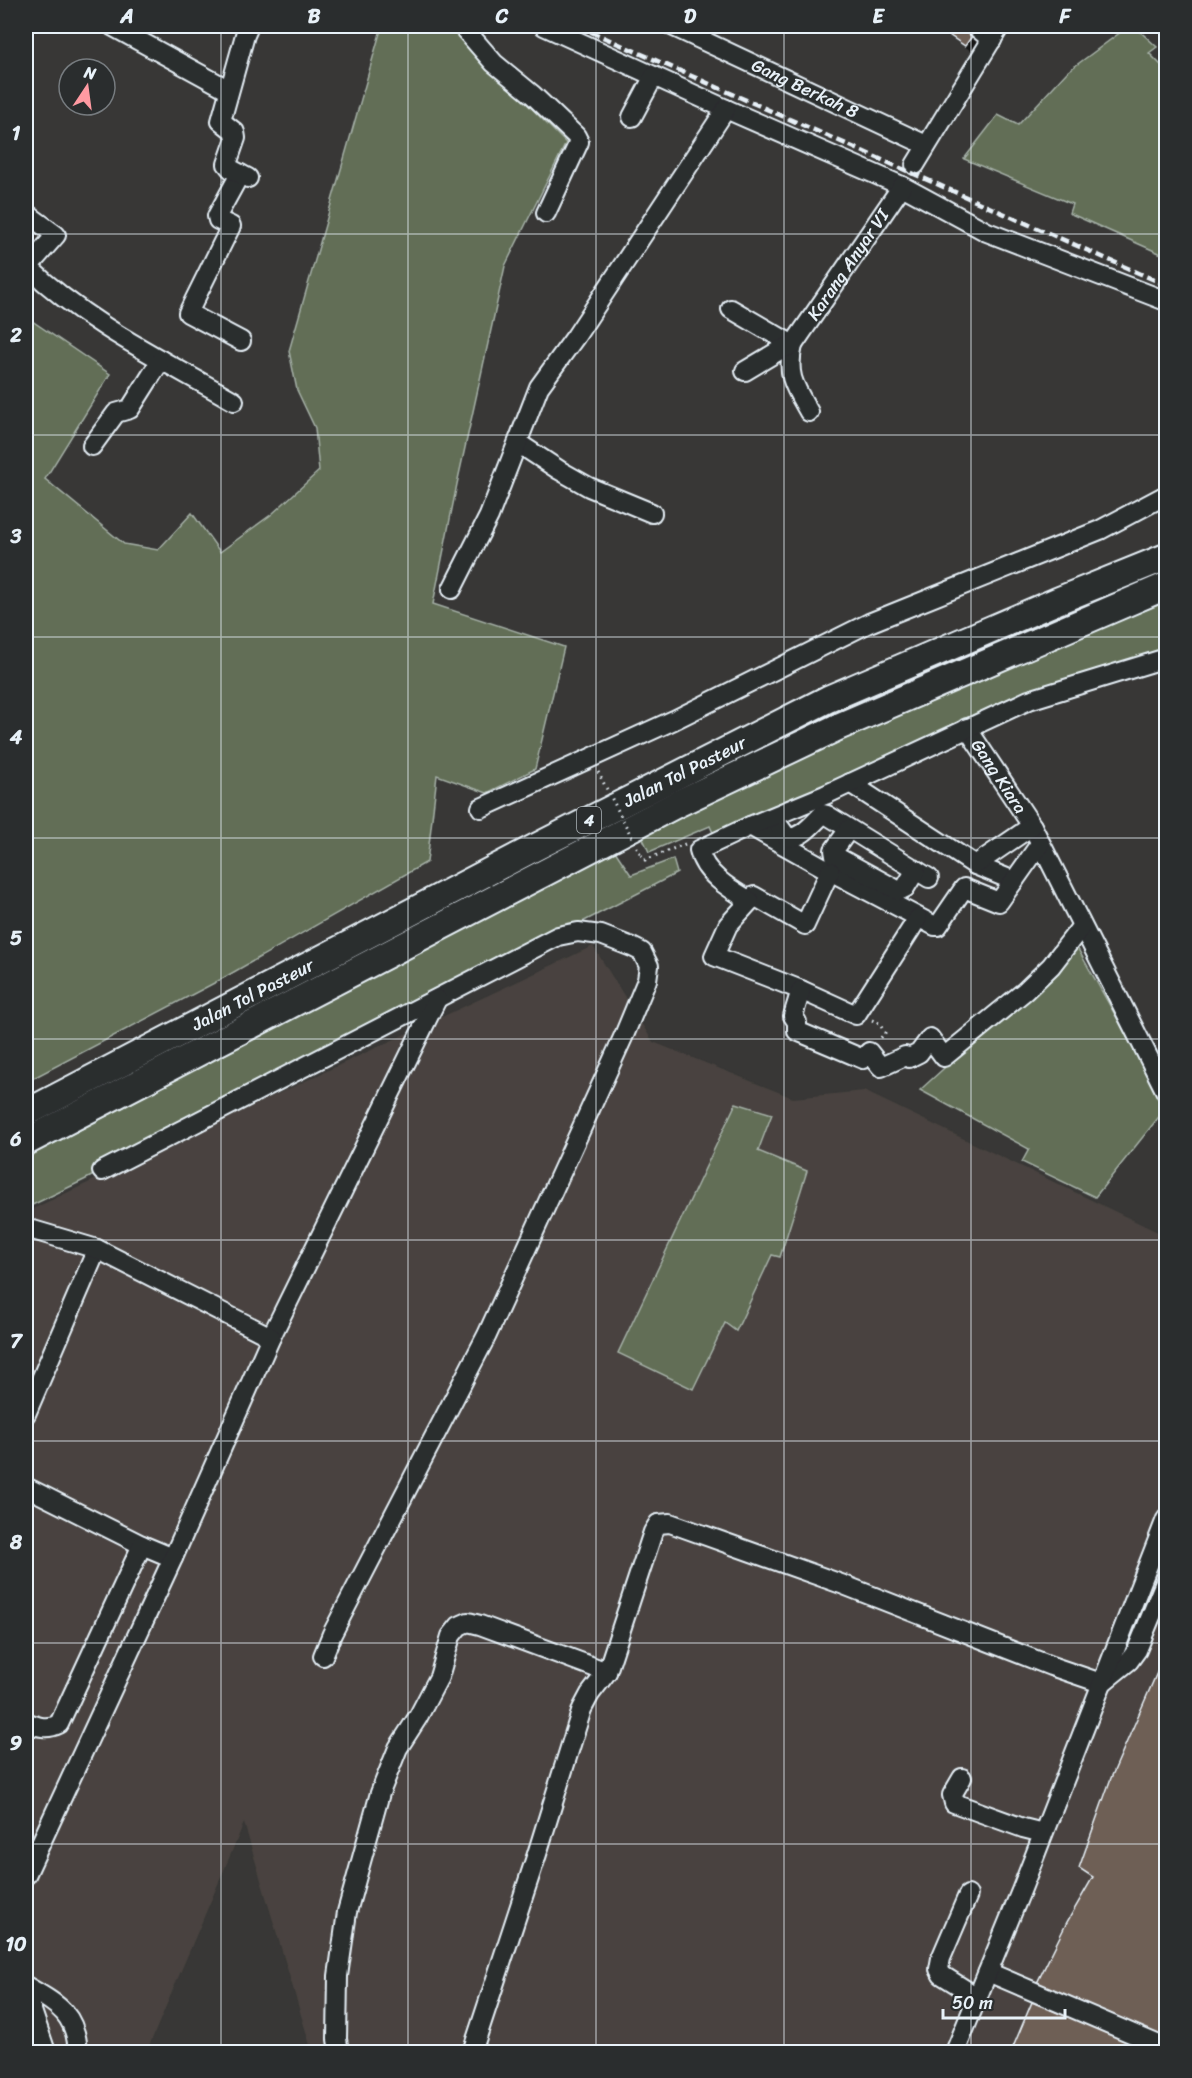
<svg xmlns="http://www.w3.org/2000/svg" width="1192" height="2078" font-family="Sriracha,sans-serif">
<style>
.built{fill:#48433f}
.green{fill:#626e56;stroke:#a5b0a7;stroke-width:1.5}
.building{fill:#6e5e55;stroke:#e8f1f8;stroke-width:1.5;filter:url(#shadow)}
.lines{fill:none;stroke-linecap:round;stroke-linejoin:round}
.minor-casing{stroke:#e8f1f8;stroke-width:22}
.highway-casing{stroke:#e8f1f8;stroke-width:30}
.path{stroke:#e8f1f8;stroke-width:3;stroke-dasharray:1.5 4.5;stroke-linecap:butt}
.minor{stroke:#2a2d2e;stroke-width:18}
.highway{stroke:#2a2d2e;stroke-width:26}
.rail{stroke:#e8f1f8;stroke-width:4.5;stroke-dasharray:9 4.5;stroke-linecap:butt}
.path-bridge{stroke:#e8f1f8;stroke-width:3;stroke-dasharray:1.5 4.5;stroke-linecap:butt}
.grid{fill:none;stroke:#e8f1f8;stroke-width:1.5;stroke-opacity:0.55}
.labels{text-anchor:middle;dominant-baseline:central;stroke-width:4.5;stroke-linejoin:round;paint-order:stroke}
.shield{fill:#2a2d2e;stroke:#afb6bb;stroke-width:1.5}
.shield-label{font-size:16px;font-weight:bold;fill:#e8f1f8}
.street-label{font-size:18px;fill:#e8f1f8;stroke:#2a2d2e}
.neatline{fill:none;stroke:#e8f1f8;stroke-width:2}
.grid-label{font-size:20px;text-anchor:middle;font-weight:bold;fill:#e8f1f8}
</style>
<defs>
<filter id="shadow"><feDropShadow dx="6" dy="4" stdDeviation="0" flood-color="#0009"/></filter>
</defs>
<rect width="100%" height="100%" fill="#383736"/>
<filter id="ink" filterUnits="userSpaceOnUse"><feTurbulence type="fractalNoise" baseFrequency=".0167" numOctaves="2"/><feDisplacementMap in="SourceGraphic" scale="12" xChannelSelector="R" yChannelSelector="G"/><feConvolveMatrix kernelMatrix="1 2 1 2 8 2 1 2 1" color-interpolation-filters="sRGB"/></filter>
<g filter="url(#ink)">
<path class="built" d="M593 946 653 1042 793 1098 864 1091 1166 1236V2052H312L244 1823 149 2046 164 2052H26V1212Z"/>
<g class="green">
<path d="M382 26H450L566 143 505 266 457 484 433 604 564 647 535 769 487 793 437 775 427 862 218 981 26 1082V326L32 321 110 374 45 479 124 544 158 550 192 513 220 552 272 514 319 471 315 428 297 390 289 351Z"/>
<path d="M1129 26H1134L1157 47 1149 53 1166 70V256L1069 213 1072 204 964 159 998 115 1018 125 1067 72Z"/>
<path d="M1166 602V649L1119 664 714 835 710 826 649 852 641 834 998 668Z"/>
<path d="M615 851 631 875 673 859 677 873 84 1180 26 1208V1158Z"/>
<path d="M1074 942 1166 1105V1108L1095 1197 1022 1162 1029 1149 920 1090 1054 968Z"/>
<path d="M736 1103 772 1114 758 1151 807 1171 780 1257 772 1255 736 1331 725 1323 693 1389 618 1353Z"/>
</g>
<g class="building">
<path d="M950 26H971L977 29 965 46 946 33Z"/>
<path d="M1166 1652V2042L1036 1985 1067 1922 1093 1877 1079 1868 1111 1778Z"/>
<path d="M1032 2002 1155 2052H1011Z"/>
</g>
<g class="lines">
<g class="minor-casing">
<g id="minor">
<path d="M112 26 229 90"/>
<path d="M462 26 494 63 533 95 576 136 579 142 546 213"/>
<path d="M544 26 726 109 902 186 987 232 1166 301"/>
<path id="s1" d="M672 26 926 145"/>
<path d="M975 26 992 40"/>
<path d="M632 117 654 76"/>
<path d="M915 165 1000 26"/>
<path d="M240 174 217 216 218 220 231 226 188 313 241 341"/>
<path d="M248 178 231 169 227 164 236 138 235 132 221 121 245 35 249 26"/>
<path d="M26 213 56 235 28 267C87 324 163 360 234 401"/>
<path d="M731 309 793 345C786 375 794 386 809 412"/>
<path id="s2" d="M745 371 780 350 793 345 902 186"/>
<path d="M518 443 559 470 589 487 652 513"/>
<path d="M92 446 116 413 130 409 161 360"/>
<path d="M452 589 489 516 539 387 576 336 726 109"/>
<path id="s3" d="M967 728 1032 826 1166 1092"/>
<path d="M850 783 975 865 1014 881"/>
<path d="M481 808 674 720 869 623 1100 530 1166 495"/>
<path d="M750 826 830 871 935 926H938L964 888 999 902 1040 844"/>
<path d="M779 826 787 837C801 840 813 823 823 814L827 815 929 878"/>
<path d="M849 829 834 850 835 856 899 891 905 888 916 870"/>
<path d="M975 865 1032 826"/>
<path d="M750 901 754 896 805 925 830 871"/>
<path d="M918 918 856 1015 801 990 714 956 728 925 750 901C730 889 704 874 699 850L750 826 825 795 1029 700 1166 658"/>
<path d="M801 990 793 1016 797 1022V1031L863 1059 869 1052 881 1067 905 1056 909 1058 919 1053 930 1038 944 1057 1025 991 1051 966 1081 927"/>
<path d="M102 1171 558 936 578 932 601 935 632 947 642 952 649 966 647 980 625 1033 487 1335 332 1634 323 1656"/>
<path d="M271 1337 437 999"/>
<path d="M26 1414 97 1249"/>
<path d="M26 1487 142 1545"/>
<path d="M1103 1682 1129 1661 1137 1650 1166 1580"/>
<path d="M26 1722C38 1727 47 1730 59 1724L142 1545 173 1558"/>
<path d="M962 1778 952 1795 954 1803 1023 1828 1043 1833"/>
<path d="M26 1875 173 1558 271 1337 97 1249 33 1230"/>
<path d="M968 1895 941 1958 939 1969 942 1975 977 1997"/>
<path d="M988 1972 1166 2048"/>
<path d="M26 1986C57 2004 76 2013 78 2052"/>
<path d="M26 1993 46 2052"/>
<path d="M339 2052 337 2039 338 1976 347 1912 380 1793 398 1748 418 1717 439 1677 451 1636 459 1626 468 1622 480 1625 607 1672"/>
<path d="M472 2052 537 1854 582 1709 590 1694 607 1672 653 1532 658 1524 670 1523 844 1585 1051 1666 1101 1683"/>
<path d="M955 2052 1021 1891 1166 1519"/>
</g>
</g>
<g class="highway-casing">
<g id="highway">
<path id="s4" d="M26 1113 536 847 828 699 1057 601 1166 557"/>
<path d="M26 1142 677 804 838 727 1166 586"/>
</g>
</g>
<g class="path">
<path d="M641 855 645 860 685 844"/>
<path d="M872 1020 879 1023 885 1033 879 1040"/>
</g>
<use href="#minor" class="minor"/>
<use href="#highway" class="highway"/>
<path class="rail" d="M578 26 1166 285"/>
<path class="path-bridge" d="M598 772 641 855"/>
</g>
</g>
<path class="grid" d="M221 26V2052M408 26V2052M596 26V2052M784 26V2052M971 26V2052M26 234H1166M26 435H1166M26 637H1166M26 838H1166M26 1039H1166M26 1240H1166M26 1441H1166M26 1643H1166M26 1844H1166"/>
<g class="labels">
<rect class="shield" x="577" y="807" width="24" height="26" rx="4.5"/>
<g class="shield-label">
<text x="589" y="820">4</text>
</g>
<g class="street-label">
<text stroke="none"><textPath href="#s1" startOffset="147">Gang Berkah 8</textPath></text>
<text stroke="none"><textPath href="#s2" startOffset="152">Karang Anyar VI</textPath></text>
<text stroke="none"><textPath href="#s4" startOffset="742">Jalan Tol Pasteur</textPath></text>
<text stroke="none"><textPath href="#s3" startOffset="58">Gang Kiara</textPath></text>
<text stroke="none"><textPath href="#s4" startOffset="256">Jalan Tol Pasteur</textPath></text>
</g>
</g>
<rect width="1192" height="2078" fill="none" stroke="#2a2d2e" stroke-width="66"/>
<g transform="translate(87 87) rotate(13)"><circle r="28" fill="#2a2d2e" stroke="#767b7f" stroke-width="1.5"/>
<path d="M0-4.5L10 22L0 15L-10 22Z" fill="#ff9aa2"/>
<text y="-9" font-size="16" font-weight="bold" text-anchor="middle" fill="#e8f1f8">N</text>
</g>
<path d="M943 2009v9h122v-9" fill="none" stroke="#e8f1f8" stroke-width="3"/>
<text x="952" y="2009" font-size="18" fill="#e8f1f8" stroke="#2a2d2e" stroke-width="4.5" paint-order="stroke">50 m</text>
<rect x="33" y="33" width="1126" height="2012" class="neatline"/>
<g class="grid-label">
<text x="127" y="23">A</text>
<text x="314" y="23">B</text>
<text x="502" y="23">C</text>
<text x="690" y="23">D</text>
<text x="878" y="23">E</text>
<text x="1065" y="23">F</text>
<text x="16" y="140">1</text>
<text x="16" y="342">2</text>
<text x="16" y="543">3</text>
<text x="16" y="744">4</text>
<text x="16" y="945">5</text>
<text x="16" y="1146">6</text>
<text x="16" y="1348">7</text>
<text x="16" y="1549">8</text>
<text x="16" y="1750">9</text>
<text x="16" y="1951">10</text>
</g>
</svg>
